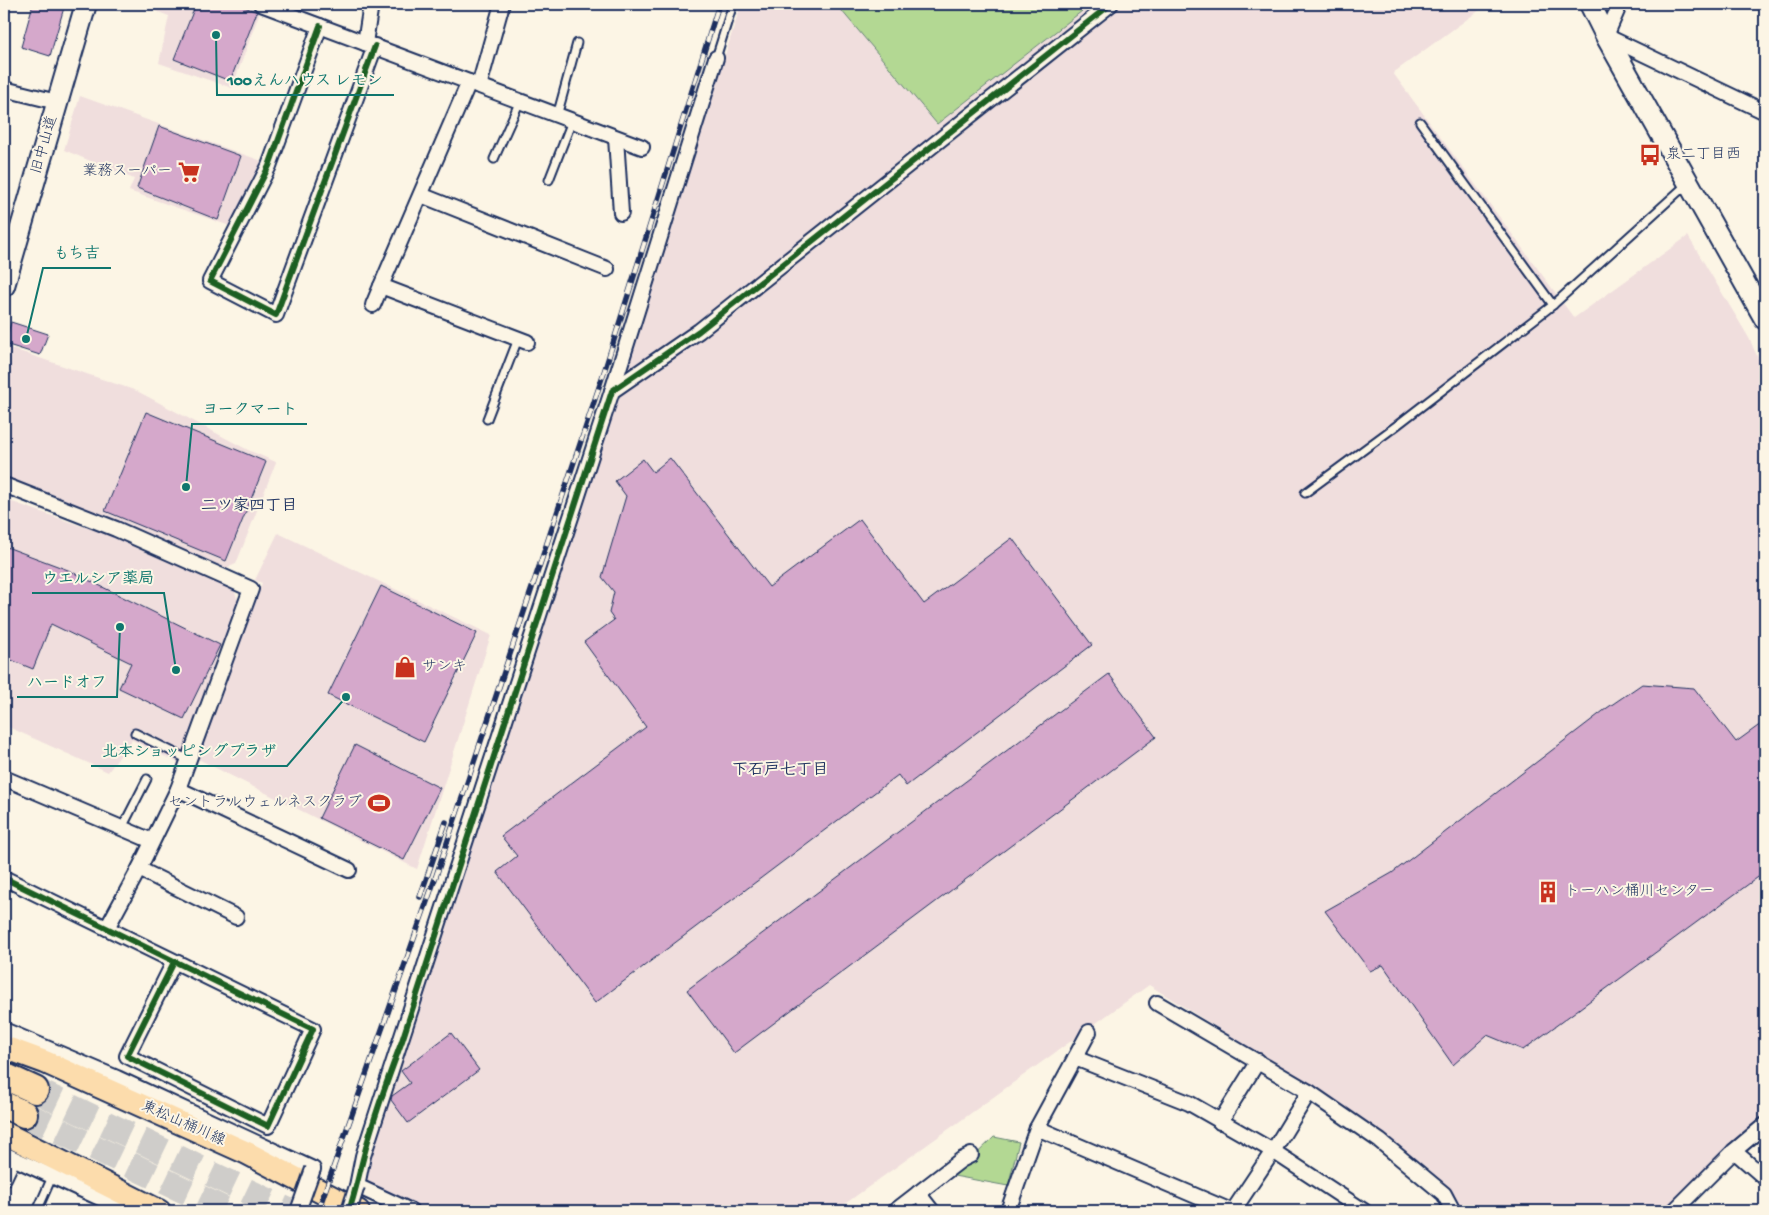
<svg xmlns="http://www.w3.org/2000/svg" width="1769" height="1215" font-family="'Gochi Hand','Klee One',sans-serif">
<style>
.built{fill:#f0dedd}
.green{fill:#b3d893;stroke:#678478}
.building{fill:#d5a8cb;stroke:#1b2f5e}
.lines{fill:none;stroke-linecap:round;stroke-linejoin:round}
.highway-tunnel{stroke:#cfcdca;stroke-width:26;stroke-dasharray:26 13;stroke-linecap:butt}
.lane-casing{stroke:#1b2f5e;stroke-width:11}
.street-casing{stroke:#1b2f5e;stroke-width:18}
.secondary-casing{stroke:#1b2f5e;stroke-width:24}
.primary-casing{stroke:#1b2f5e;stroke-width:26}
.highway-casing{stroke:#1b2f5e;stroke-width:30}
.lane{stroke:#fcf5e5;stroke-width:7}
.street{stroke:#fcf5e5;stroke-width:14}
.secondary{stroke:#fcf5e5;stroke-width:20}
.primary{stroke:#fcdcac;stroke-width:22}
.highway{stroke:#fcdcac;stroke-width:26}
.rail-casing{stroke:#1b2f5e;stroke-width:5.5}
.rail{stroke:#fcf5e5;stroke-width:4;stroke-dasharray:11;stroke-linecap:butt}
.street-bridge-casing{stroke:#1b2f5e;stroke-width:18;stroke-linecap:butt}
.street-bridge{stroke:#fcf5e5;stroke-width:14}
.cycleway-casing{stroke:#fcf5e5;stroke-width:9}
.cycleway{stroke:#1b5e20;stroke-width:6}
.labels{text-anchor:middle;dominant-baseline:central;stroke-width:4;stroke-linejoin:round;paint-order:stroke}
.street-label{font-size:15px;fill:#1b2f5e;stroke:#fcf5e5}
.poi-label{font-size:15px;fill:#1b2f5e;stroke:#fcf5e5;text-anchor:start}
.neighbourhood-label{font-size:16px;font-weight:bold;fill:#1b2f5e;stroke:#fcf5e5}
.leader{fill:none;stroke:#0f766e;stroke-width:2}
.callout-dot{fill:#0f766e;stroke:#fcf5e5;stroke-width:2}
.callout-label{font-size:16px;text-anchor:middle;font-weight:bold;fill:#0f766e;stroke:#fcf5e5;stroke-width:4;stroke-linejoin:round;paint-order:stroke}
</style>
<rect width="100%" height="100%" fill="#fcf5e5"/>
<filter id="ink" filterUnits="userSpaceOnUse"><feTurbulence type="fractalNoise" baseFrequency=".02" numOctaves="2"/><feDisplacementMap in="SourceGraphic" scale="10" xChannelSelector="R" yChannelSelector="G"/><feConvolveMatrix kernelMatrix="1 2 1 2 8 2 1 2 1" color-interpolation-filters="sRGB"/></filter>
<g filter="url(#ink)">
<g class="built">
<path d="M137 4H247L261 9 232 88 159 63 169 16Z"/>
<path d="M741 4H1488L1393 73 1574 318 1688 236 1749 338 1765 374V1117L1667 1211H1504L1459 1208 1429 1169 1350 1111 1149 985 835 1211H415L357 1186 612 415Z"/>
<path d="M80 96 262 161 230 226 129 191 134 179 64 150Z"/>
<path d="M4 346 137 391 248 450 276 462 236 564 226 568 4 480Z"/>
<path d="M4 499 81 526 96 529 233 588 238 600 183 751 186 753 182 765 132 740 108 772 4 725Z"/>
<path d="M278 533 491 635 417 869 198 759 262 583 255 580Z"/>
</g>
<g class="green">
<path d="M836 4H1091L937 124Z"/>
<path d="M994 1137 1019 1142 1008 1186 954 1176Z"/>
</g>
<g class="building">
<path d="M33 4H65L50 56 21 47Z"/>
<path d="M196 4H237L257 12 230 81 174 59Z"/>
<path d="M159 126 241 156 218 220 137 188Z"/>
<path d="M11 322 48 334 40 355 5 344Z"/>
<path d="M146 412 266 462 226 561 105 511Z"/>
<path d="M670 458 769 587 860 519 924 604 1012 538 1092 645 906 786 898 775 595 1003 497 872 517 856 501 836 646 727 584 642 614 620 609 613 614 592 602 577 626 496 615 481 643 459 653 472Z"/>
<path d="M4 546 68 570 220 645 184 719 119 688 131 663 51 624 33 669 4 657Z"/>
<path d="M381 586 477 633 424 742 328 695Z"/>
<path d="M1109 674 1156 737 734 1053 687 990Z"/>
<path d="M1642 684 1694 688 1736 742 1765 721V872L1523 1050 1487 1035 1453 1065 1383 965 1370 971 1325 911 1392 873 1607 708Z"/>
<path d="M355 745 440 788 404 860 319 818Z"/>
<path d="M451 1033 479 1070 408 1123 391 1100 392 1096 410 1083 401 1071Z"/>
</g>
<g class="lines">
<g class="highway-tunnel">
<path d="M35 1090 289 1211"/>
<path d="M24 1114 227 1211"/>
</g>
<g class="lane-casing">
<g id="lane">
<path d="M716 58 733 4"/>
<path d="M557 116 577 43"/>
<path d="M1420 122 1553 305"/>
<path d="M494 159 520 101"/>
<path d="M549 180 572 121"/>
<path d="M487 419 518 339"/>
<path d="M1305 493 1396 426 1553 305 1687 184"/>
<path d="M135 733 189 760"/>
<path d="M122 828 147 779"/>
<path d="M37 1211 52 1177"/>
</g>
</g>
<g class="street-casing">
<g id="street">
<path d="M261 4 642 147"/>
<path d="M1620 4 1606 36 1765 112"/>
<path d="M320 26 269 166 210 281 276 315 375 46"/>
<path d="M365 43 371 4"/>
<path d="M469 82 381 286 527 342"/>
<path d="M479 86 502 4"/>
<path d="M4 89 57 102"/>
<path d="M616 138 621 213"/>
<path d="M421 195 607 269"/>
<path d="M373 305 381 286"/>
<path d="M612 391 716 58"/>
<path d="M4 485 116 529 251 589 178 789 139 869 107 928"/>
<path d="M4 778 152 841"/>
<path d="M178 789 349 870"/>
<path d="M139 869 236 917"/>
<path d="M4 878 313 1029 268 1126 127 1056 174 962"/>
<path d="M1157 1003 1309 1092 1380 1141 1444 1194 1453 1211"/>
<path d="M4 1030 117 1078 313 1169"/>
<path d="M1075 1058 1089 1032"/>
<path d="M1220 1122 1258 1061"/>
<path d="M1037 1128 1231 1211"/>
<path d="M1734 1151 1765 1178"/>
<path d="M4 1154 128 1211"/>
<path d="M4 1178 13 1159"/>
<path d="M918 1193 932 1211"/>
<path d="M411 1211 357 1186 363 1156 612 391 699 331 1111 4"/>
<path d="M895 1211 961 1160 971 1155"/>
<path d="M1008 1211 1037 1128 1075 1058 1189 1103 1273 1151 1364 1211"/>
<path d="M1233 1211 1273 1151 1309 1092"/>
<path d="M1674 1211 1734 1151 1765 1125"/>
</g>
</g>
<g class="secondary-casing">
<g id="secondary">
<path d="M1590 4 1606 36 1765 319"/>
<path d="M4 286 86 4"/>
</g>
</g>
<g class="primary-casing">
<g id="primary">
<path d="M4 1047 45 1062 247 1153 358 1211"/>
<path d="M4 1133 159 1211"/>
</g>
</g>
<g class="highway-casing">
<g id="highway">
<path d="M4 1076 35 1090"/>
<path d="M4 1105 24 1114"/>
</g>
</g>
<use href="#lane" class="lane"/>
<use href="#street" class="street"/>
<use href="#secondary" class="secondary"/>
<use href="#primary" class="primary"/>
<use href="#highway" class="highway"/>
<g class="rail-casing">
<g id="rail">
<path d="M420 897 446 822"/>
<path d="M318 1211 436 876 605 369 719 4"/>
</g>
</g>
<use href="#rail" class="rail"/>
<g class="street-bridge-casing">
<g id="street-bridge">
<path d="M298 1211 313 1169"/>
<path d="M349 1211 357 1186"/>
</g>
</g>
<use href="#street-bridge" class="street-bridge"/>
<g class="cycleway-casing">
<g id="cycleway">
<path d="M320 26 269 166 210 281 276 315 375 46"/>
<path d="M4 878 313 1029 268 1126 127 1056 174 962"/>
<path d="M349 1211C355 1193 359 1174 364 1155 374 1116 388 1078 402 1041L612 391 699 331 1111 4"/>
</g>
</g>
<use href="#cycleway" class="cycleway"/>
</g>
</g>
<defs>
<g id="bus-bare" transform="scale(1.725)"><path d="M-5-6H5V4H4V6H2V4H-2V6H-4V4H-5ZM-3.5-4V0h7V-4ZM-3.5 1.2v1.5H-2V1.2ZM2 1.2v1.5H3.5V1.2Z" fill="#c8321e" stroke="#fcf5e5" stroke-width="2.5" paint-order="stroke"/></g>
<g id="supermarket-bare" transform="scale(1.725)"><path d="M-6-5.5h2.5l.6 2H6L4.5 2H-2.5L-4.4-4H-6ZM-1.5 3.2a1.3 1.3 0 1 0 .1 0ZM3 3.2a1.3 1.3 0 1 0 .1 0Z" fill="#c8321e" stroke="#fcf5e5" stroke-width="2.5" paint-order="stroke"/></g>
<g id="shop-bare" transform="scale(1.725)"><path d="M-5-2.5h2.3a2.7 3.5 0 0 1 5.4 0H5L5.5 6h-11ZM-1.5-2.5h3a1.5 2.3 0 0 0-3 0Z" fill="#c8321e" stroke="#fcf5e5" stroke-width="2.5" paint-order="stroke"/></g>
<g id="stadium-bare" transform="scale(1.725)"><path d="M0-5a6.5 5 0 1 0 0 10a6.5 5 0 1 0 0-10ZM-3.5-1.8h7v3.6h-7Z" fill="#c8321e" stroke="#fcf5e5" stroke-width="2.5" paint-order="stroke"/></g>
<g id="building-bare" transform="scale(1.725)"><path d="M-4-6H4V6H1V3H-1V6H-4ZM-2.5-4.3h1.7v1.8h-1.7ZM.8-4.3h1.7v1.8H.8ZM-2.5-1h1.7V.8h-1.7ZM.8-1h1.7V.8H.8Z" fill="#c8321e" stroke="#fcf5e5" stroke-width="2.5" paint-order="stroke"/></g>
</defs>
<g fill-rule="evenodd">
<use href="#bus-bare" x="1650" y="155"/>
<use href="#supermarket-bare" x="189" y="172"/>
<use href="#shop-bare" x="405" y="667"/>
<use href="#stadium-bare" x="379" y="803"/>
<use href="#building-bare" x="1548" y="892"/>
</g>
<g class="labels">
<g class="street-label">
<text transform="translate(45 145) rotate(-74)">旧中山道</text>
<text transform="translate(183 1124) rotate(24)">東松山桶川線</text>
</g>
<g class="poi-label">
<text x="1666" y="155">泉二丁目西</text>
<text x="172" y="172" text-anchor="end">業務スーパー</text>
<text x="422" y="667">サンキ</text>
<text x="362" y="803" text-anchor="end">セントラルウェルネスクラブ</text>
<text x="1565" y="892">トーハン桶川センター</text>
</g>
<g class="neighbourhood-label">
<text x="249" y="507">二ツ家四丁目</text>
<text x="780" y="771">下石戸七丁目</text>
</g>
</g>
<path class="leader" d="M216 35L217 95H394M26 339L43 268H111M186 487L192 424H307M176 670L164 593H32M120 627L117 697H17M346 697L287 766H91"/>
<g class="callout-dot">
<circle cx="216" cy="35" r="5"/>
<circle cx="26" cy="339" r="5"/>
<circle cx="186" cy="487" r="5"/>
<circle cx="176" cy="670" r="5"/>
<circle cx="120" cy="627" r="5"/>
<circle cx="346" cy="697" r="5"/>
</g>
<g class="callout-label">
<text x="305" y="85">100えんハウス レモン</text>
<text x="77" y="258">もち吉</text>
<text x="250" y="414">ヨークマート</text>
<text x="98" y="583">ウエルシア薬局</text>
<text x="67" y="687">ハードオフ</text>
<text x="189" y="756">北本ショッピングプラザ</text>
</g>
<rect width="1769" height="1215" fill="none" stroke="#fcf5e5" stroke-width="20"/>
<rect x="10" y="10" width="1749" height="1195" fill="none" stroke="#1b2f5e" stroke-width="2" filter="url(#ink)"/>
</svg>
